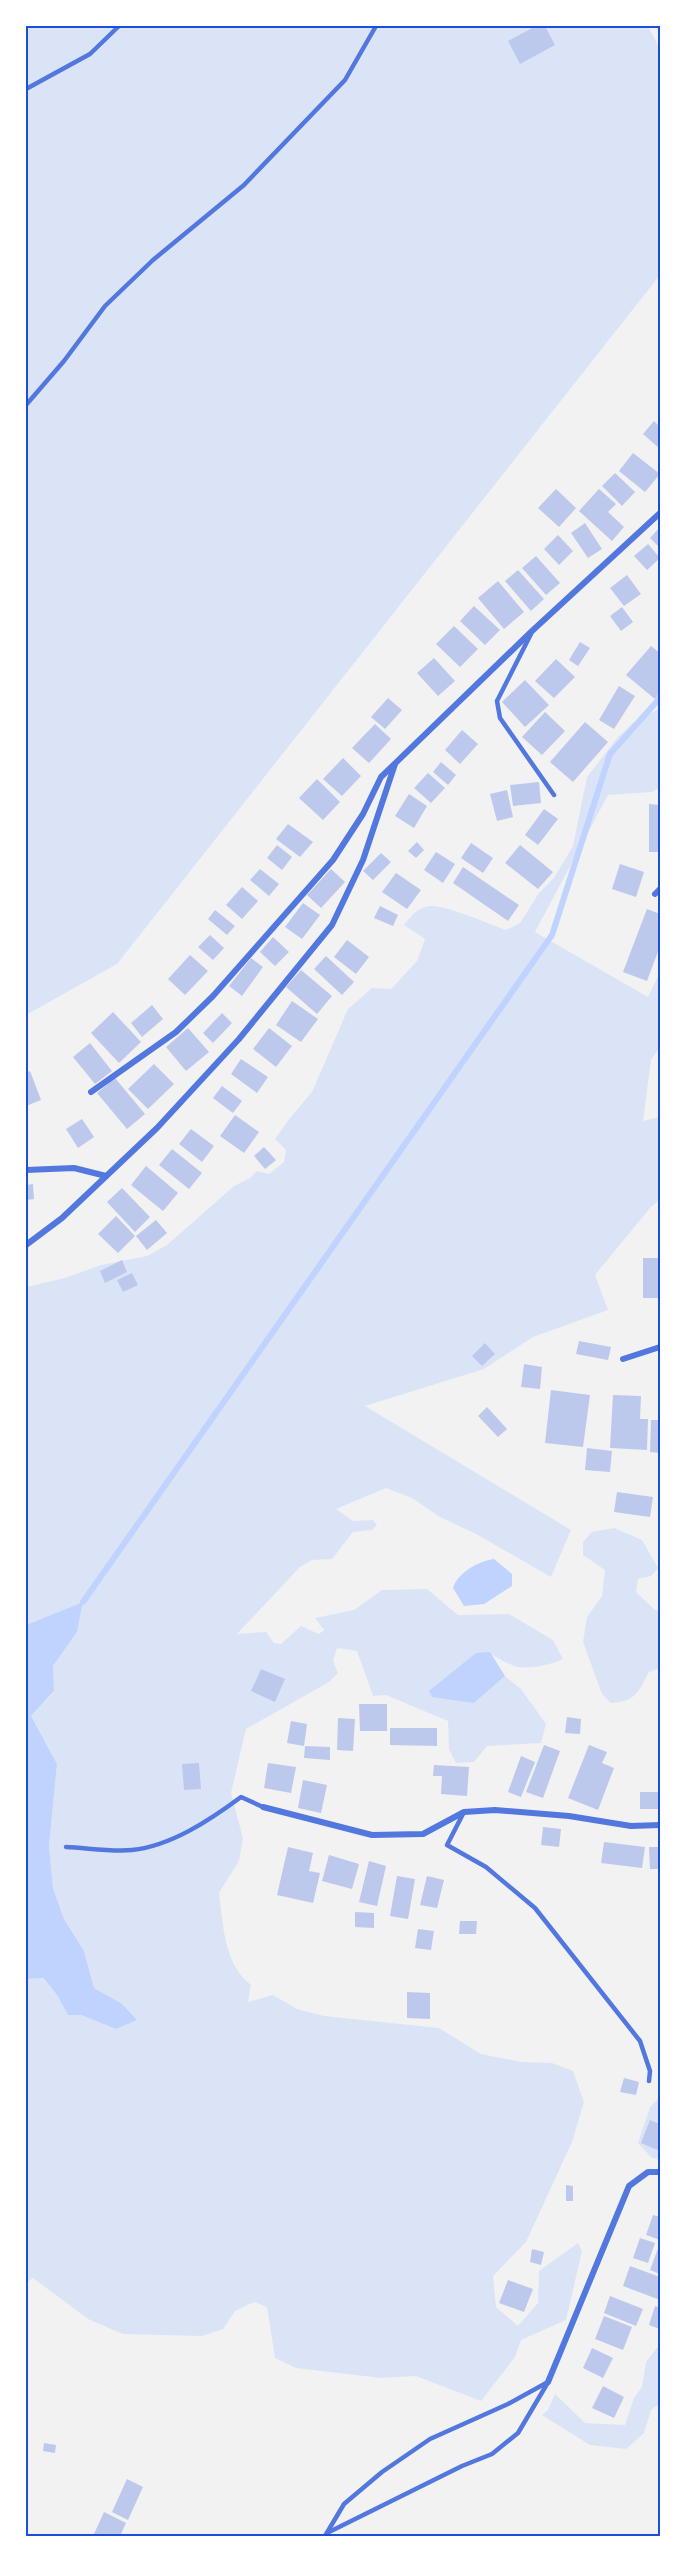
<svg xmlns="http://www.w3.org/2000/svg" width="686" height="2562" font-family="Helvetica,sans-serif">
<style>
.green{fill:#dbe4f7}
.water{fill:#bfd3fe}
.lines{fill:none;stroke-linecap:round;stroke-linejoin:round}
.stream{stroke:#bfd3fe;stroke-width:6}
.building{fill:#bdc9ec}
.service{stroke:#5277de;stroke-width:4.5}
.minor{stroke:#5277de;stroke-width:6}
.neatline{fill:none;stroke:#1d4ed8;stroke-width:2}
</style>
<rect width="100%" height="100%" fill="#f2f2f2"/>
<g class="green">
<path d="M26 26H648L660 49V275L117 964 26 1015Z"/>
<path d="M660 708V787L652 792 608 795 535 932 648 997 660 972V1047L651 1060 643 1121 660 1117V1199L650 1208 595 1275 608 1310 533 1337 484 1369 365 1406 571 1530 551 1577 478 1535 440 1517 412 1498 386 1488 336 1509 353 1521 373 1520 377 1525 372 1530 353 1532 332 1559 312 1560 300 1567 237 1634 266 1632 274 1643 281 1644 301 1626 319 1634 324 1630 315 1618 354 1610 382 1590 427 1589 458 1615 509 1614 553 1640 563 1659C552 1665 523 1671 512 1665 496 1659 495 1652 476 1653L474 1703 505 1676 521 1689 546 1724 541 1743 487 1746 474 1762 456 1763 449 1749 448 1721 386 1695 373 1696 357 1651 337 1648 333 1661 338 1673 329 1682 246 1729 231 1793 243 1838 239 1861 219 1893C223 1924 224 1965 251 1985L248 2002 273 1995 297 2009 324 2016 439 2028 481 2054 522 2062 552 2063 573 2071 584 2102 572 2142 526 2242 493 2276 496 2307 518 2326 538 2303 539 2271 578 2243 582 2251 566 2320 521 2340 515 2357 481 2401 416 2376 381 2378 296 2368 275 2358 267 2307 254 2302 235 2311 223 2329 202 2336 123 2334 88 2319 33 2278 26 2283V1979L42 1978 57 1995 68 2015H81L116 2029 121 2003 94 1988 84 1951 64 1919 53 1888 49 1846 57 1764 31 1716 54 1692 53 1666 77 1632 83 1602 26 1625V1287L65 1278 101 1265 147 1256 167 1245 234 1186 250 1178 257 1171 269 1174 284 1162 286 1150 275 1139 290 1118 312 1092 348 1009 372 988 391 989 417 961 425 939 404 925C411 916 418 907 430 906 447 905 488 924 506 930L520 923 539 893 554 878 573 846 587 777 618 737 633 723Z"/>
<path d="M614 1528 642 1540 658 1568 651 1576 638 1579 636 1592 655 1610 660 1611V1668L649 1672C638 1692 637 1701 611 1703L602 1694 583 1642 587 1617 602 1596 605 1570 583 1555V1542L592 1532Z"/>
<path d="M660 2097V2160L652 2158 638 2143 650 2107Z"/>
<path d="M657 2348 660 2349V2403L651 2410 644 2433 626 2449 590 2445 542 2415 548 2410 555 2394 585 2423 625 2425 634 2398 642 2387 646 2362Z"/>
</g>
<g class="water">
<path d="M494 1559 512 1574V1586L484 1604 464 1606 453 1588C458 1572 479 1561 494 1559Z"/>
<path d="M83 1602 77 1632 53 1666 54 1691 31 1716 57 1764 49 1846 53 1888 64 1919 84 1951 94 1988 121 2003 137 2020 116 2029 81 2015H68L57 1995 43 1978 26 1979V1625Z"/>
<path d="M490 1652 505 1676 474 1703 432 1697 429 1691 476 1653Z"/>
</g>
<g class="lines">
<path class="stream" d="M83 1602 552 935 610 754 660 698"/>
</g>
<g class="building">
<path d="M536 26H545L555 45 520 64 508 41Z"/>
<path d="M654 421 660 427V449L643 434Z"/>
<path d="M633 453 660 474 645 492 619 471Z"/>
<path d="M615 473 635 492 622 506 602 486Z"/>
<path d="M556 489 576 508 559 527 538 508Z"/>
<path d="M599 489 616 504 608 512 624 527 612 541 579 511Z"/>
<path d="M585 523 602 549 588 558 571 533Z"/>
<path d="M660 527V548L650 538Z"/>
<path d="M558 535 573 551 559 565 544 549Z"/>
<path d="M648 544 660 558 647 570 634 556Z"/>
<path d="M536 556 560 583 546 595 522 568Z"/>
<path d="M518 570 544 599 531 611 505 581Z"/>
<path d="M627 575 641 594 624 606 610 588Z"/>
<path d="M498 581 524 612 504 629 478 598Z"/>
<path d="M474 606 500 630 485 645 460 621Z"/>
<path d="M622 607 633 622 621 631 610 616Z"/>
<path d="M454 626 478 649 460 667 436 644Z"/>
<path d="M580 642 590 648 578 666 569 660Z"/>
<path d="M651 646 660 653V692L655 699 626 675Z"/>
<path d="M434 658 455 681 438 696 417 673Z"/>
<path d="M556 659 575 677 554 698 535 681Z"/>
<path d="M525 680 549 705 525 727 502 702Z"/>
<path d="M619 686 635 696 614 729 599 720Z"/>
<path d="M388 698 402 710 385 729 371 717Z"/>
<path d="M545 712 565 731 542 755 522 737Z"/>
<path d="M585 722 608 742 573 782 550 762Z"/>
<path d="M375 724 391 739 369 763 352 748Z"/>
<path d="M462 730 478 744 460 764 445 750Z"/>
<path d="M343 758 361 776 342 796 323 779Z"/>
<path d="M441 762 456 775 448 785 433 772Z"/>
<path d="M428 773 445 788 431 803 414 788Z"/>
<path d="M317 779 340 802 323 820 299 798Z"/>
<path d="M539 782 541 803 513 806 510 785Z"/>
<path d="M507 790 513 817 497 821 490 794Z"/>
<path d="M409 794 427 806 414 828 395 816Z"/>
<path d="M649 804 660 805V852H649Z"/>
<path d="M544 809 558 819 538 845 525 835Z"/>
<path d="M288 824 313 842 300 857 276 839Z"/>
<path d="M417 842 424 850 416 858 408 851Z"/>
<path d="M471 843 493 858 483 873 461 858Z"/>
<path d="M277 845 292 857 282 870 267 858Z"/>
<path d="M520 845 553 872 538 889 505 863Z"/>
<path d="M436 852 455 864 443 883 424 870Z"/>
<path d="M381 853 391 862 373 880 363 871Z"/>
<path d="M620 864 644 872 636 897 612 889Z"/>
<path d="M463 867 519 905 508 921 453 883Z"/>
<path d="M260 869 279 884 269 896 250 880Z"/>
<path d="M331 869 345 882 321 908 307 895Z"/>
<path d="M396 873 421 890 407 909 382 892Z"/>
<path d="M242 887 258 901 242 919 226 905Z"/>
<path d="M303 903 320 915 302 939 285 927Z"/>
<path d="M380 906 398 915 393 926 374 918Z"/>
<path d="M647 909 660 914V946L647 981 623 972Z"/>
<path d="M215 910 235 926 227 935 208 919Z"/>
<path d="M210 935 224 948 213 960 198 947Z"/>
<path d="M273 937 289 952 275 966 260 952Z"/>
<path d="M347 940 369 957 356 974 334 957Z"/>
<path d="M190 955 208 971 185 995 168 979Z"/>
<path d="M326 956 354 982 342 995 314 969Z"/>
<path d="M251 958 263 967 242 996 229 986Z"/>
<path d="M301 970 332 996 317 1014 286 987Z"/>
<path d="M292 1001 318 1019 301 1042 276 1025Z"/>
<path d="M152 1005 163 1019 142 1037 131 1023Z"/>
<path d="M113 1012 141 1042 119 1063 91 1033Z"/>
<path d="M222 1013 232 1023 213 1043 203 1033Z"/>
<path d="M188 1028 209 1052 186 1071 166 1047Z"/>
<path d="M269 1028 292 1046 276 1067 253 1049Z"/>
<path d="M90 1043 112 1071 95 1084 73 1057Z"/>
<path d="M241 1059 268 1077 257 1093 231 1074Z"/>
<path d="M154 1064 174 1084 148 1109 128 1089Z"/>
<path d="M30 1071 41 1100 26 1106V1073Z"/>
<path d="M115 1078 145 1114 127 1129 97 1093Z"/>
<path d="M222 1086 242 1101 233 1113 213 1098Z"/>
<path d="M235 1115 259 1132 244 1153 220 1136Z"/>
<path d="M82 1119 94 1137 78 1148 66 1129Z"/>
<path d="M191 1129 214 1146 202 1162 179 1144Z"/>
<path d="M264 1147 276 1160 265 1169 254 1156Z"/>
<path d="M172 1149 202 1173 189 1189 159 1165Z"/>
<path d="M146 1166 178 1193 163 1211 131 1185Z"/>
<path d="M33 1184 34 1199 26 1200V1185Z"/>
<path d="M122 1188 150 1217 135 1232 107 1202Z"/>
<path d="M116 1216 135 1236 118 1253 98 1234Z"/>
<path d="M156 1220 167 1233 147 1250 136 1236Z"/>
<rect x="643" y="1258" width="17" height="40"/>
<path d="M122 1260 127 1272 105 1283 100 1271Z"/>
<path d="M132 1273 138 1285 123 1292 117 1280Z"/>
<path d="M579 1341 611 1347 608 1360 576 1354Z"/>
<path d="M485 1343 495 1354 482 1366 472 1356Z"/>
<path d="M524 1364 542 1367 540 1389 521 1387Z"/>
<path d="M551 1390 590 1395 583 1447 545 1443Z"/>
<path d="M613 1395 641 1396 640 1419H648L647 1450 610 1448Z"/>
<path d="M487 1407 507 1429 498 1437 478 1416Z"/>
<path d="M651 1420H660V1453L650 1452Z"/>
<path d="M587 1448 612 1451 610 1472 585 1470Z"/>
<path d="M617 1492 653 1497 650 1517 614 1512Z"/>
<path d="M261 1669 285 1679 275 1702 251 1691Z"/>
<path d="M359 1704H387V1731H360Z"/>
<path d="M567 1717 581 1719 580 1734 565 1733Z"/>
<path d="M338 1718 355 1719 353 1751 337 1750Z"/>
<path d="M291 1721 307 1724 304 1746 287 1743Z"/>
<path d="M390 1728H437V1746L390 1745Z"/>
<path d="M544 1745 560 1751 543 1798 526 1792Z"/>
<path d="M589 1745 607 1752 602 1763 614 1768 598 1810 568 1798Z"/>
<path d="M305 1746 330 1747V1760L304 1758Z"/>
<path d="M521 1756 535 1762 521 1797 508 1792Z"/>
<path d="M199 1763 201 1789 184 1790 182 1764Z"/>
<path d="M268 1763 296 1767 291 1793 264 1788Z"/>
<path d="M434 1765 469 1767 467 1796 441 1794 442 1776H433Z"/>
<path d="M303 1780 327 1785 321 1813 298 1808Z"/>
<rect x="640" y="1792" width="20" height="17"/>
<path d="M543 1827 561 1829 559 1847 541 1845Z"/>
<path d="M604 1842 645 1847 642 1868 601 1863Z"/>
<path d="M288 1847 313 1853 309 1871 320 1873 313 1903 277 1895Z"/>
<path d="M649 1847H660V1869H650Z"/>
<path d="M329 1855 359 1864 352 1889 322 1881Z"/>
<path d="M369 1861 386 1866 377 1906 359 1902Z"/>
<path d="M397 1876 415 1879 408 1919 390 1916Z"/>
<path d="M427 1876 444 1880 437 1908 420 1905Z"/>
<path d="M355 1912 374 1913V1928L355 1927Z"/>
<path d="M460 1921H477L476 1934H459Z"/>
<path d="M418 1929 434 1931 431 1950 415 1948Z"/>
<path d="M407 1992 430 1993V2019L407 2018Z"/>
<path d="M624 2078 639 2082 636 2095 620 2092Z"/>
<path d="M650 2120 660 2124V2151L641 2143Z"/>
<path d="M566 2185 573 2186V2201H566Z"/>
<path d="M653 2215 660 2217V2240L646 2235Z"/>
<path d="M640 2238 655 2243 648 2263 633 2258Z"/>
<path d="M660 2243V2274L650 2270Z"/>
<path d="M532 2249 544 2252 541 2265 530 2262Z"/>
<path d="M630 2266 660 2277V2300L623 2286Z"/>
<path d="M508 2280 533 2289 524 2312 499 2303Z"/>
<path d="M610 2296 643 2309 636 2326 604 2313Z"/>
<path d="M655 2306 660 2308V2329L649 2325Z"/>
<path d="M604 2316 632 2327 623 2350 595 2339Z"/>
<path d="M592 2348 613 2358 603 2378 583 2368Z"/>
<path d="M603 2386 624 2397 614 2418 592 2408Z"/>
<path d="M44 2443 56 2445 55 2453 43 2451Z"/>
<path d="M127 2479 143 2487 128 2520 112 2512Z"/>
<path d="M104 2512 126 2523 120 2536H93Z"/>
</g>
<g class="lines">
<g class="service">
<path d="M26 89 90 54 119 26"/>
<path d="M26 405 64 361 105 306 153 260 244 185 345 80 376 26"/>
<path d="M531 634 497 701 500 718 554 795"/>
<path d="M464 1812 447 1845 486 1867 535 1908 640 2041 650 2071 649 2081"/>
<path d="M66 1847C88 1848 111 1852 132 1850 171 1846 210 1820 241 1797L263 1807"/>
<path d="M329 2532 462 2466 492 2454 518 2433 547 2384"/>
<path d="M325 2536 344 2504 382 2472 430 2439 508 2404 548 2382"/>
</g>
<g class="minor">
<path d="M655 894 660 889"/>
<path d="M91 1092 176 1032 213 996 333 860 363 814 381 777 532 631 660 513"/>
<path d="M26 1170 74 1168 106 1176"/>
<path d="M26 1245 62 1218 157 1128 239 1039 332 925 363 860 395 764"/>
<path d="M623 1359 660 1347"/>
<path d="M263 1807 372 1835 423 1834 464 1812 495 1810 569 1816 631 1826 660 1825"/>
<path d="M548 2382 629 2186 648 2172H660"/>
</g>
</g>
<rect width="686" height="2562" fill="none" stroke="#ffffff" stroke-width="54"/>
<rect x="27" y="27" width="632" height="2508" class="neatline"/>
</svg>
